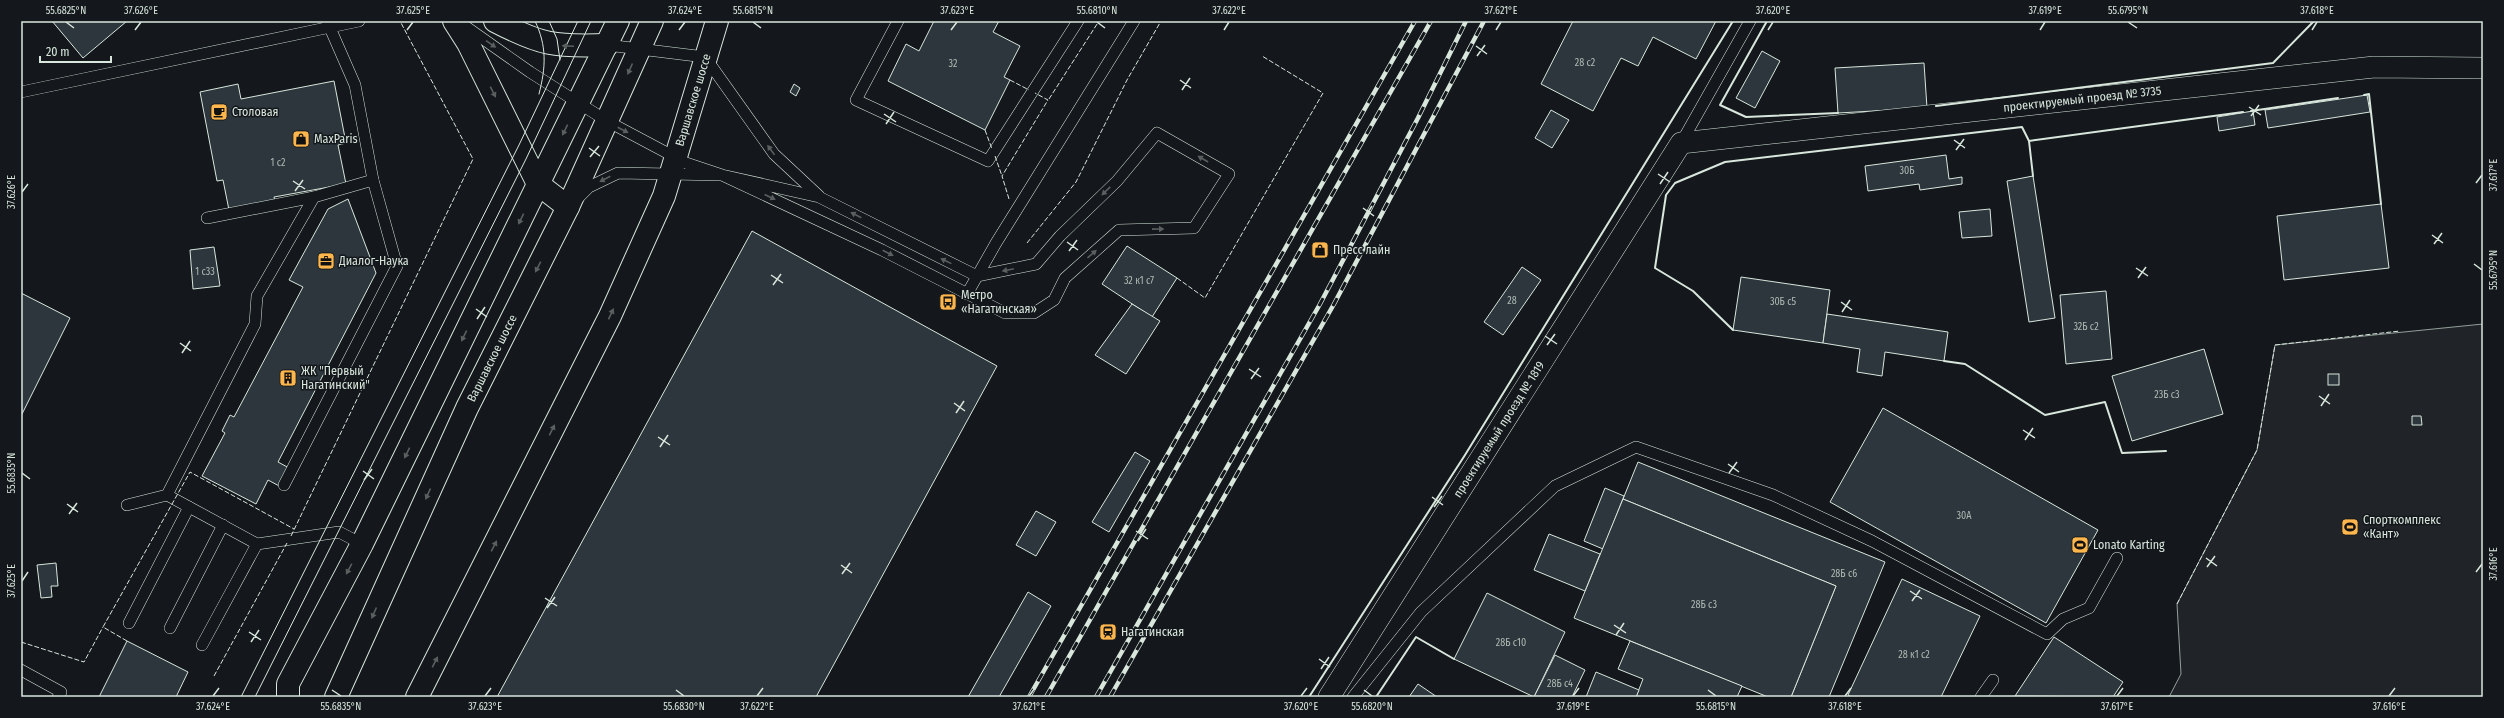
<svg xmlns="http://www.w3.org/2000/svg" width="2504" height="718" font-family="'Fira Sans Condensed',sans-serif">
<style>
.green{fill:#202428;stroke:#939e99}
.building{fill:#2c363c;stroke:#d8e6dc}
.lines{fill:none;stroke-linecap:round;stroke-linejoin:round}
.service-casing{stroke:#d8e6dc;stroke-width:12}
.minor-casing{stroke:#d8e6dc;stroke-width:22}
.tertiary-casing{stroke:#d8e6dc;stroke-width:24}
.primary-casing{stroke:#d8e6dc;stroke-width:24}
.service{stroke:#14181c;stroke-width:11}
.minor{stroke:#14181c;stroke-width:21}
.tertiary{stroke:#14181c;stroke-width:22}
.primary{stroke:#14181c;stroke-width:22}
.tram{stroke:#d8e6dc;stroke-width:1}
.rail-casing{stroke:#d8e6dc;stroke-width:4.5}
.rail{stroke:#14181c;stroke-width:3;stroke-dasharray:9;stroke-linecap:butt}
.fence{stroke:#d8e6dc;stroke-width:1;stroke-dasharray:5 2;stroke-linecap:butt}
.wall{stroke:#d8e6dc;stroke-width:2}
.oneway{fill:#59605f}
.ticks{fill:none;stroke:#d8e6dc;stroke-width:1.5}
.labels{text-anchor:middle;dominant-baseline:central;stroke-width:3;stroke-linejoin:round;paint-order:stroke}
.number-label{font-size:10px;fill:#adbab4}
.street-label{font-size:12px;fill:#d8e6dc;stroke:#14181c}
.poi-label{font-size:12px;fill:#d8e6dc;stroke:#14181c;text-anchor:start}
.neatline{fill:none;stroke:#d8e6dc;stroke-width:1.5}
.ticks-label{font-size:10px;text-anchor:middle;fill:#d8e6dc}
</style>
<rect width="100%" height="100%" fill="#14181c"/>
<path class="green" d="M2483 324V697H2169L2181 674 2177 604 2257 450 2275 345Z"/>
<g class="building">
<path d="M52 21H127L83 58Z"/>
<path d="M934 21H999L993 32 1020 46 1004 77 1010 80 985 130 888 81 906 44 919 51Z"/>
<path d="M1573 21H1716L1696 59 1653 37 1638 66 1621 58 1593 111 1541 84Z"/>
<path d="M1762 51 1780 61 1755 108 1736 98Z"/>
<path d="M1924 63 1927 108 1838 113 1835 68Z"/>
<path d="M334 81 346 143 338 145 346 184 274 197 275 202 229 210 223 180 217 181 200 92 238 84 241 99Z"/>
<path d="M794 84 800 88 796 96 790 92Z"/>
<path d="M2367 95 2370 112 2268 128 2265 110Z"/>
<path d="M1551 110 1569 120 1552 148 1535 138Z"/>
<path d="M2253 111 2255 125 2219 131 2217 117Z"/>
<path d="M1946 155 1949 179 1962 177V184L1920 190 1919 184 1868 191 1865 166Z"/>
<path d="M2033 176 2055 318 2029 322 2007 181Z"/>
<path d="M348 199 376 273 278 462 291 469 281 487 268 480 256 504 202 476 225 433 222 431 230 415 234 417 303 287 289 280 328 209Z"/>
<path d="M2381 204 2389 268 2284 280 2277 216Z"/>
<path d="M1990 209 1992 236 1962 238 1959 212Z"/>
<path d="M752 231 997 366 816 697H497Z"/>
<path d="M1127 246 1177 278 1152 317 1102 284Z"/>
<path d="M214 247 220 286 193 289 190 250Z"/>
<path d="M1522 267 1541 280 1503 335 1484 322Z"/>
<path d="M1741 277 1830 290 1823 343 1733 330Z"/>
<path d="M2106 291 2112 359 2066 364 2060 295Z"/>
<path d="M21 293 70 318 21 416Z"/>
<path d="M1132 304 1160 321 1126 374 1095 355Z"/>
<path d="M1827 314 1948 332 1944 361 1885 352 1882 376 1857 372 1860 349 1823 343Z"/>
<path d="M2204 349 2223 414 2132 441 2112 376Z"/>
<rect x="2328" y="374" width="11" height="11"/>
<path d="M1883 408 2098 530 2046 623 1830 502Z"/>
<path d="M2412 416H2421L2422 425H2412Z"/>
<path d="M1135 452 1150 461 1109 532 1092 522Z"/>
<path d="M1638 462 1885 562 1829 697H1791L1836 586 1623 499Z"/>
<path d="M1605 488 1624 496 1603 549 1584 541Z"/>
<path d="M1623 499 1836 586 1791 697H1768L1574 618Z"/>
<path d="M1036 511 1056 522 1036 556 1016 545Z"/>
<path d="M1549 534 1600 554 1585 591 1534 570Z"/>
<path d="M56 563 58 586H51L52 597 41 598 37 565Z"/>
<path d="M1902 579 1980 616 1941 697H1852L1848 695Z"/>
<path d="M1028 592 1051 606 999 697H968Z"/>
<path d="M1487 593 1565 632 1534 697 1454 659Z"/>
<path d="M2054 637 2123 682 2113 697 2015 696Z"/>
<path d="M127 641 188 672 176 697H99Z"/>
<path d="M1630 641 1742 686 1737 697H1636L1643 679 1618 669Z"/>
<path d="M1555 655 1585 670 1572 697H1534Z"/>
<path d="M1596 672 1639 690 1636 697H1586Z"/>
<path d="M1418 684 1437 697H1409Z"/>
</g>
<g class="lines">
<g class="service-casing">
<g id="service">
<path d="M898 21 856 100 988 161 1078 21"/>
<path d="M462 24 530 72 607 121 686 163 722 175 819 197 977 276 1036 264 1060 236 1117 181 1157 133 1229 174 1194 228 1119 230 1065 278 1054 300 1034 313H1005L882 250 722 175 618 173 589 187 579 197"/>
<path d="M607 45 705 57 774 154 819 196"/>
<path d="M21 92 359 21"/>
<path d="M1681 143 1750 21"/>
<path d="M207 218 314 197"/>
<path d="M967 294 996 243 1134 21"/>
<path d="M284 485 397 266 373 180 355 85 327 21"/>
<path d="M167 495 189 507"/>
<path d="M127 505 167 495 255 324 257 296 314 197 373 180"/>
<path d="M129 623 189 507 257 544 339 532 362 544"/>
<path d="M170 628 223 525"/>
<path d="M202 645 257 544"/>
<path d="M21 670 61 692 58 697"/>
<path d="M1353 697 1421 612 1555 486 1636 447 1773 495 1872 541 2047 634 2063 619 2089 608 2117 558"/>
<path d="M1981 697 1993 680"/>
</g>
</g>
<g class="minor-casing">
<g id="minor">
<path id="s1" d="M1329 697 1681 143 2374 67 2483 68"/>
</g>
</g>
<g class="tertiary-casing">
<g id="tertiary">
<path d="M454 21 468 43 538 184 568 207"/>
<path d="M495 21C541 45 555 47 607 45"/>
<path d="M288 697V684L362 544 618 21"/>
</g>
</g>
<g class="primary-casing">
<g id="primary">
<path id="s2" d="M336 697 467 408 568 207 652 21"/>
<path id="s3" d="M417 697 610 316 664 196 717 21"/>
</g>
</g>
<use href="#service" class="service"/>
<use href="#minor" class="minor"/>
<use href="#tertiary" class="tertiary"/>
<use href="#primary" class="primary"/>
<g class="tram">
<path d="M535 21C547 46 546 67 539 94"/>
<path d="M549 21 557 39 560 60"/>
<path d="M241 697 519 145 578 21"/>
<path d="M255 697 526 159 591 21"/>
</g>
<g class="rail-casing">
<g id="rail">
<path d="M1029 697 1415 21"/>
<path d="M1046 697 1431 21"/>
<path d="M1096 697 1320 304 1418 118 1466 21"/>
<path d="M1110 697 1334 304 1484 21"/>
</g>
</g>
<use href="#rail" class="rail"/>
<g class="fence">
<path d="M1010 80 1029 90"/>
<path d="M1049 99 1099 21"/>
<path d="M985 130 992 149"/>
<path d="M995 156 1002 176"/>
<path d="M1009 199 1002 176 1048 100 1035 93"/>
<path d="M1027 243 1076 182 1127 80 1161 21"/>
<path d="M1177 278 1205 298 1323 93 1262 56"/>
<path d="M291 536 473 159 400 21"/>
<path d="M2177 604 2257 450 2275 345 2400 331"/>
<path d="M127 641 103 627 190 472 294 529"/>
<path d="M21 642 84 662 103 627"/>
<path d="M214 676 287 543"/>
</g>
<g class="wall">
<path d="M1767 21 1720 105 1746 117 1838 113"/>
<path d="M2364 95 2369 94 2381 204"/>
<path d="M1936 106 2273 63 2314 21"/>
<path d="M2251 111 2338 98"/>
<path d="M2029 141 2243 112"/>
<path d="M1733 330 1693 291 1655 268 1666 195 1675 183 1725 162 2022 127 2029 141 2033 176"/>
<path d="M1944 361 1965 364 2045 415 2105 402 2122 453 2166 451"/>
<path d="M1309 697 1465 455 1733 21"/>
<path d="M1376 697 1416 637 1454 659"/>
</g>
</g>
<defs><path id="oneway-solid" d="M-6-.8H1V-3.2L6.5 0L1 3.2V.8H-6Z"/></defs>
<g class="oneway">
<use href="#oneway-solid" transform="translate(491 44) rotate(35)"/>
<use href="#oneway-solid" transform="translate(568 46) rotate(-178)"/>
<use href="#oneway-solid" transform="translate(630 69) rotate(114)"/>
<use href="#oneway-solid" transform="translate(493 92) rotate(63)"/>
<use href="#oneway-solid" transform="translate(565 130) rotate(116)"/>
<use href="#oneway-solid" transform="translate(623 130) rotate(28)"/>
<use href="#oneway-solid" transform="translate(771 150) rotate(-126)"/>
<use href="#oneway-solid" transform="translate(1203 159) rotate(-150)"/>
<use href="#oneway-solid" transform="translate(605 179) rotate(153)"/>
<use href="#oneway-solid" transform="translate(1106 191) rotate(136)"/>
<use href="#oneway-solid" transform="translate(770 197) rotate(25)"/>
<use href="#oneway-solid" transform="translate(856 215) rotate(-153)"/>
<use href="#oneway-solid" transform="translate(521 219) rotate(116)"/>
<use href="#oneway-solid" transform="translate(1158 229) rotate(-1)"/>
<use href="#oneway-solid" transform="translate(888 253) rotate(27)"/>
<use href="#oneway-solid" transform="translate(1092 254) rotate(-41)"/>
<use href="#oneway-solid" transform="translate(946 261) rotate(-154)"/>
<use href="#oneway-solid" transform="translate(538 267) rotate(117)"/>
<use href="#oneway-solid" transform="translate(1008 270) rotate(168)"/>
<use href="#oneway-solid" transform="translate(611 314) rotate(-65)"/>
<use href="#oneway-solid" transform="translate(464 336) rotate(116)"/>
<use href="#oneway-solid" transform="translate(552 430) rotate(-63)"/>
<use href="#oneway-solid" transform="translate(407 453) rotate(116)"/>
<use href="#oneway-solid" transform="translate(428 494) rotate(114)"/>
<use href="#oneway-solid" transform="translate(494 546) rotate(-63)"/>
<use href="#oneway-solid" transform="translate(349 569) rotate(118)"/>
<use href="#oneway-solid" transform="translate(374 613) rotate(114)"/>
<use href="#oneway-solid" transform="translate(435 662) rotate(-63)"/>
</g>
<path class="ticks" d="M66 22 74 28M753 22 761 28M1097 22 1105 28M2128 22 2137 28M135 30 141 22M407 30 413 22M679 30 685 22M951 30 957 22M1224 30 1229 22M1496 30 1501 22M1768 30 1773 22M2040 30 2045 22M2312 30 2317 22M1476 46 1487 54M1477 56 1485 45M1180 80 1191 88M1182 90 1190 78M2249 107 2261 115M884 114 896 122M2251 116 2259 105M886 124 894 112M1954 140 1965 148M589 148 600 156M1956 150 1964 139M590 157 599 146M1658 174 1670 182M293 181 305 189M2476 183 2482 175M1660 184 1668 172M295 191 303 180M22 192 28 184M1363 208 1374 216M1364 218 1372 206M2432 235 2443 243M1067 242 1078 250M2434 244 2442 233M1069 251 1077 240M2474 264 2482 270M2136 268 2148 276M771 275 783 283M2138 278 2146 267M773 285 781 274M1841 302 1852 310M476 309 487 317M1842 312 1850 300M477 319 485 307M1545 336 1557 344M180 343 191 351M1547 345 1555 334M182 353 190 341M1249 369 1261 377M1251 379 1259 368M2319 396 2330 404M954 403 965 411M2321 406 2329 394M956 413 964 401M2023 430 2035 438M658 437 670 445M2025 440 2033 428M660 447 668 435M1728 464 1739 472M363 471 374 479M22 473 30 479M1729 473 1737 462M364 480 372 469M1432 497 1443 505M67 504 78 512M1434 507 1442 496M69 514 77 503M1136 531 1148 539M1138 541 1146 529M2206 558 2217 566M841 565 852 573M2207 567 2215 556M2476 572 2482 564M842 574 850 563M22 581 28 572M1910 591 1922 599M545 598 557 606M1912 601 1920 590M547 608 555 597M1614 625 1626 633M249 632 261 640M1616 635 1624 623M251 642 259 630M1319 659 1330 667M1321 669 1329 657M332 690 341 696M676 690 684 696M1364 690 1372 696M1708 690 1716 696M213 696 219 688M485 696 491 688M757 696 763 688M1029 696 1035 688M1301 696 1307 688M1573 696 1579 688M1845 696 1851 688M2117 696 2123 688M2389 696 2395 688"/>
<defs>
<g id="cafe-square" transform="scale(0.9)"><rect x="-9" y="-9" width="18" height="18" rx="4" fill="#ffb74d" stroke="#14181c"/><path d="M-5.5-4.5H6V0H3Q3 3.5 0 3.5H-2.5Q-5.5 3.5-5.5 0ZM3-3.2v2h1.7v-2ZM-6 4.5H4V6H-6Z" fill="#111"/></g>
<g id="shop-square" transform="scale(0.9)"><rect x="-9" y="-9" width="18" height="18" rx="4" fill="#ffb74d" stroke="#14181c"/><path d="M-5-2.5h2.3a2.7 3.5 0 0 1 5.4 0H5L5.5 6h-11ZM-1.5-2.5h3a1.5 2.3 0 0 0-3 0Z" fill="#111"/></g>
<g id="office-square" transform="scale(0.9)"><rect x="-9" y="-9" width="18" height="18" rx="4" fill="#ffb74d" stroke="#14181c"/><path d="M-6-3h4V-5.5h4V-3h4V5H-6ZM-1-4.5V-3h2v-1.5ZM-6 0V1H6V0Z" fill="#111"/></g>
<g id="bus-square" transform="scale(0.9)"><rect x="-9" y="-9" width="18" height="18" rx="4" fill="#ffb74d" stroke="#14181c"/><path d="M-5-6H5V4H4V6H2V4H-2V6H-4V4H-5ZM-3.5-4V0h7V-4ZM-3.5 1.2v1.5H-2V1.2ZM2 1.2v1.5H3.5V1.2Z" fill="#111"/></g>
<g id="building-square" transform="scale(0.9)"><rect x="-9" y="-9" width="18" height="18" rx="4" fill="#ffb74d" stroke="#14181c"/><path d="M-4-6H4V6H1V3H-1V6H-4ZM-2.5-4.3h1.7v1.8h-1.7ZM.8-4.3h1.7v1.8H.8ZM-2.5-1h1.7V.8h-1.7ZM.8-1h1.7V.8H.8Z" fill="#111"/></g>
<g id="stadium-square" transform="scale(0.9)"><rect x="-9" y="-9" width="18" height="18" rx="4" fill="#ffb74d" stroke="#14181c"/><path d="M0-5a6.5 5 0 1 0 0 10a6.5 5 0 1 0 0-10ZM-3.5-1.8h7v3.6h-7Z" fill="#111"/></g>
<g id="station-square" transform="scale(0.9)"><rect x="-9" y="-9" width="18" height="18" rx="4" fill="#ffb74d" stroke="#14181c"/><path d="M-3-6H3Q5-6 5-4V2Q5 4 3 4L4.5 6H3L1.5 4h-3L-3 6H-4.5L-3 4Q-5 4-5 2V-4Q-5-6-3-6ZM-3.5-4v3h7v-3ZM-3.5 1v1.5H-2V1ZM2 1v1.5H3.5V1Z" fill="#111"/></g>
</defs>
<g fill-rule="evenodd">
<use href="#cafe-square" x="219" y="112"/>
<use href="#shop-square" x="301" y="139"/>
<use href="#shop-square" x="1320" y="250"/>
<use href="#office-square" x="326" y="261"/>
<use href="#bus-square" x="948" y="302"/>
<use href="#building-square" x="288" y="378"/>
<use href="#stadium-square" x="2350" y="527"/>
<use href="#stadium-square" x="2080" y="545"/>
<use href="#station-square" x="1108" y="632"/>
</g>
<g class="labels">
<g class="number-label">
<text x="1585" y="63">28 с2</text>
<text x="953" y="64">32</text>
<text x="278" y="163">1 с2</text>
<text x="1907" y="171">30Б</text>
<text x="205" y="272">1 с33</text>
<text x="1139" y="281">32 к1 с7</text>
<text x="1512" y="301">28</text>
<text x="1783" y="302">30Б с5</text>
<text x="2086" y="327">32Б с2</text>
<text x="2167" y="395">23Б с3</text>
<text x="1964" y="516">30А</text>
<text x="1844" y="574">28Б с6</text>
<text x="1704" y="605">28Б с3</text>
<text x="1511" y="643">28Б с10</text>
<text x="1914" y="655">28 к1 с2</text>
<text x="1560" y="684">28Б с4</text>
</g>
<g class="street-label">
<text stroke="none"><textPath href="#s3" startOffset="659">Варшавское шоссе</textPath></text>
<text stroke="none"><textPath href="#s1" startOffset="1060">проектируемый проезд № 3735</textPath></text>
<text stroke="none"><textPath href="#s2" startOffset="373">Варшавское шоссе</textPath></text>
<text stroke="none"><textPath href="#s1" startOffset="317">проектируемый проезд № 1819</textPath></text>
</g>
<g class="poi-label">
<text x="232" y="112">Столовая</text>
<text x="314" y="139">MaxParis</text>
<text x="1333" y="250">Пресс лайн</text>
<text x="339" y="261">Диалог-Наука</text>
<text x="961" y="295">Метро<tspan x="961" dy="14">«Нагатинская»</tspan></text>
<text x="301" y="371">ЖК "Первый<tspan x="301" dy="14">Нагатинский"</tspan></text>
<text x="2363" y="520">Спорткомплекс<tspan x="2363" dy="14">«Кант»</tspan></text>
<text x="2093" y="545">Lonato Karting</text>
<text x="1121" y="632">Нагатинская</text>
</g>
</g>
<rect width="2504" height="718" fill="none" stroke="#14181c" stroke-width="44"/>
<path d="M40 56v6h71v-6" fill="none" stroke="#d8e6dc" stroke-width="2"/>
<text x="46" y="56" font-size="12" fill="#d8e6dc" stroke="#14181c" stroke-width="3" paint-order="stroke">20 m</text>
<rect x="22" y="22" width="2460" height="674" class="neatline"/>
<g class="ticks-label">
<text x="66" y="14">55.6825°N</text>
<text x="141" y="14">37.626°E</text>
<text x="413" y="14">37.625°E</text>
<text x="685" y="14">37.624°E</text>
<text x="753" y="14">55.6815°N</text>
<text x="957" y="14">37.623°E</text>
<text x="1097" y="14">55.6810°N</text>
<text x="1229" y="14">37.622°E</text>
<text x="1501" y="14">37.621°E</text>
<text x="1773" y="14">37.620°E</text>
<text x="2045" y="14">37.619°E</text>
<text x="2128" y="14">55.6795°N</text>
<text x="2317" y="14">37.618°E</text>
<text transform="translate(2493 175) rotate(-90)" y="4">37.617°E</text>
<text transform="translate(11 192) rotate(-90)" y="4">37.626°E</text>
<text transform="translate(2493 270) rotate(-90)" y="4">55.6795°N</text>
<text transform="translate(11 473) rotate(-90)" y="4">55.6835°N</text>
<text transform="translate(2493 564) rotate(-90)" y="4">37.616°E</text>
<text transform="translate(11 581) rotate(-90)" y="4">37.625°E</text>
<text x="213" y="710">37.624°E</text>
<text x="341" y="710">55.6835°N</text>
<text x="485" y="710">37.623°E</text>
<text x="684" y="710">55.6830°N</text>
<text x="757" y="710">37.622°E</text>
<text x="1029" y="710">37.621°E</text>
<text x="1301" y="710">37.620°E</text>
<text x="1372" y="710">55.6820°N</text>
<text x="1573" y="710">37.619°E</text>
<text x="1716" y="710">55.6815°N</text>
<text x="1845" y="710">37.618°E</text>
<text x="2117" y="710">37.617°E</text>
<text x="2389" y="710">37.616°E</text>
</g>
</svg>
